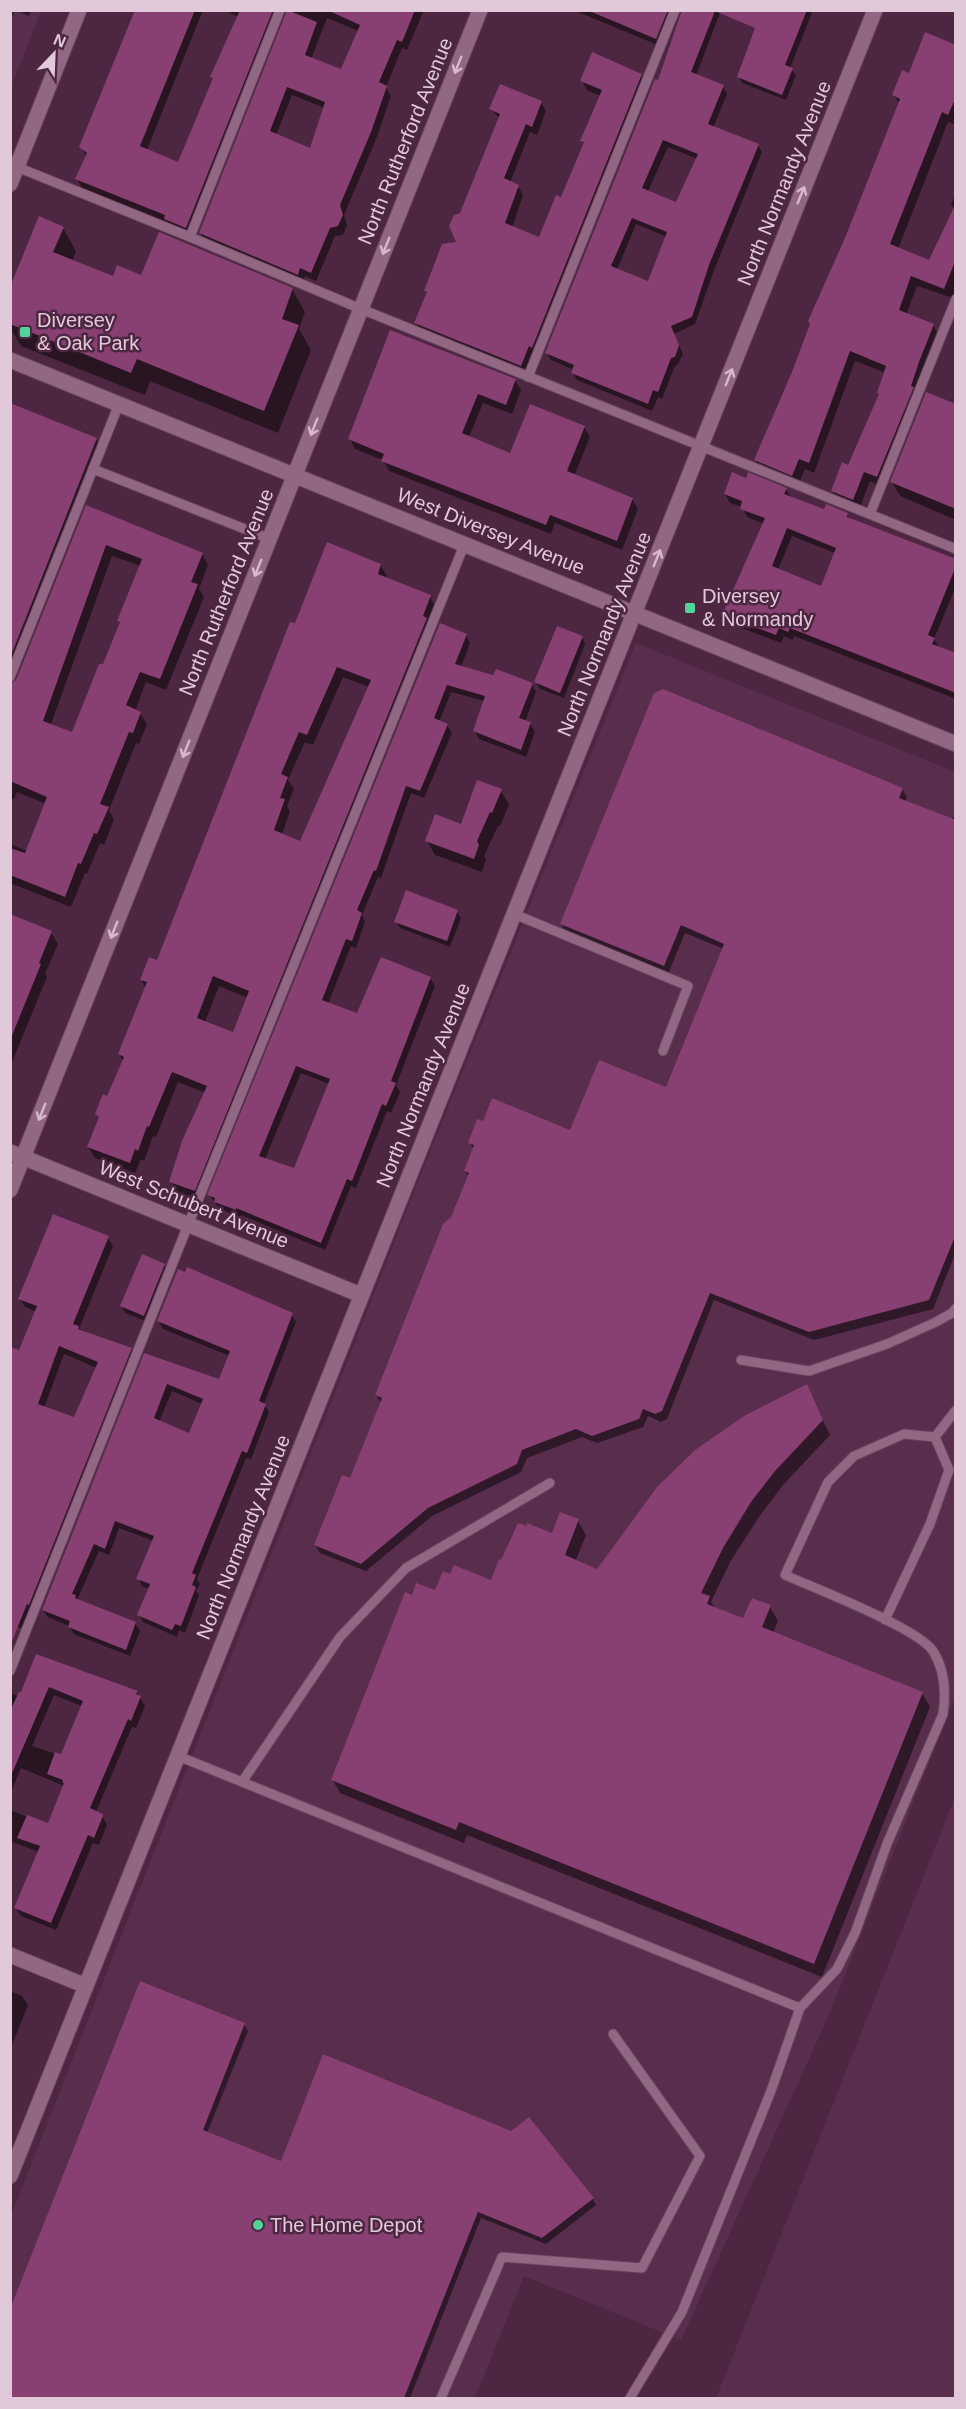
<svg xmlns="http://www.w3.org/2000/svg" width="966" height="2409" font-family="Helvetica,sans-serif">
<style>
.built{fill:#592d4c}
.shadow{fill:#0007;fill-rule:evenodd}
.building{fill:#883f72;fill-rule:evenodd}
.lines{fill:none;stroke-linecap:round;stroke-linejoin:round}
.service-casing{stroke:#66465d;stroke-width:11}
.minor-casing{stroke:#66465d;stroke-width:17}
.tertiary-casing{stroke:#66465d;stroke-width:17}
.secondary-casing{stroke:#66465d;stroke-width:17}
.service{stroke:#926783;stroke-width:9}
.minor{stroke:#926783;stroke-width:15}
.tertiary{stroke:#926783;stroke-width:15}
.secondary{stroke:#926783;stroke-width:15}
.oneway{stroke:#d6bacc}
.poi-dot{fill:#52d397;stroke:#4d2741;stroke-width:2}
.labels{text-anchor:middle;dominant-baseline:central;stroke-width:5;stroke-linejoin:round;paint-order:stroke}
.street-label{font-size:20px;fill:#e2c9d9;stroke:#4d2741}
.poi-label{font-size:20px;fill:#e2c9d9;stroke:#4d2741;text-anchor:start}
</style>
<rect width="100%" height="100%" fill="#4d2741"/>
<g class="built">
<path d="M11 10 41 11 11 87 10 11Z"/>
<path d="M636 643 955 772V1697L829 2015 681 2340 524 2276 475 2398H11L10 2218 418 1182Z"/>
<path d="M955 1797V2398H716L880 1986Z"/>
</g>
<g class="shadow">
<path d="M10 10H15L10 22Z"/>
<path d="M15 10H31L29 16Z"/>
<path d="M137 10H203L147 150 179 164 213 80 212 77 239 17 222 10H424L407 50 402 48 386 87 391 96 375 142 344 215 347 225 343 235 335 236 316 281 305 276 302 283 206 242 200 233 288 12H284L191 236 171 228 167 222 82 188 77 179 87 157 81 147ZM327 18 359 31 342 70 311 59ZM292 95 325 108 310 150 276 135Z"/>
<path d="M573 10H682L674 12 660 46Z"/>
<path d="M683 10H721L696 76 723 87 727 94 713 128 758 145 762 152 713 273 695 324 674 334 683 354 678 364 675 366 662 399 658 397 652 411 577 380 573 373 574 370 551 360 547 353 659 82ZM668 147 698 159 677 204 648 191ZM636 224 667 237 649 283 617 270Z"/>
<path d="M767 10H813L790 68 796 75 786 100 742 83 739 76Z"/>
<path d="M956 47V121L954 124 948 122 898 249 930 261 954 209 951 204 956 193V299L917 286 906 315 933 325 939 336 883 487 870 481 859 510 839 502 832 491 848 467 880 396 878 393 886 373 855 361 814 473 805 469 798 485 761 470 755 460 793 372 900 105 894 95 910 75Z"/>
<path d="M641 75 646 84 526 374 421 332 416 323 427 294 425 290 458 243 461 214 500 119 491 109 541 102 546 111 537 135 530 132 510 183 518 186 523 195 512 228 540 239 562 199 585 145 582 141 601 96 587 90 582 81Z"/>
<path d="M63 228 76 251 72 261 113 278 292 289 305 312 299 329 311 350 278 433 150 381 145 395 21 346 10 328V291Z"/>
<path d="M515 380 521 390 512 414 483 403 469 437 511 455 584 427 590 437 574 476 632 499 638 509 622 550 555 523 551 534 389 471 383 460 355 449 350 439Z"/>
<path d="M10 404 96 439 103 451 10 684Z"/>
<path d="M956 406V520L900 496 892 482Z"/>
<path d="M747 479 786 489 791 498 825 511 847 514 850 520 956 561V586L934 639 939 647 956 655V699L794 636 793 640 784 636 781 643 728 623 723 615 764 524 747 517 742 507 730 503 725 494ZM792 536 835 553 822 588 778 570Z"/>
<path d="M87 507 202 554 208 565 199 589 204 597 166 690 146 682 135 711 140 713 147 724 139 744 136 743 109 810 114 820 104 845 100 843 87 874 85 873 71 907 10 883V844L27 851 46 804 17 792 14 799 10 798V686L18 680ZM112 556 141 566 119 621 120 624 104 666 72 734 51 724Z"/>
<path d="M380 565 387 576 386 579 430 597 436 607 201 1201 177 1192 171 1181 206 1093 178 1082 156 1137 153 1136 144 1161 141 1159 135 1173 95 1158 88 1147 100 1120 97 1114 108 1098 123 1061 119 1054 146 988 141 980 158 962 295 625ZM343 677 369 687 301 842 282 835 290 811 287 806 294 789 288 780 305 742 313 745ZM219 986 248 998 234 1033 205 1022Z"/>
<path d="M466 635 470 643 461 667 532 684 536 692 525 722 530 724 535 732 526 757 479 739 475 731 484 701 451 692 439 722 447 725 452 733 424 798 411 793 381 878 378 877 362 915 365 922 356 948 351 946 328 1004 358 1015 430 978 435 986 396 1085 400 1092 391 1113 387 1111 356 1188 351 1186 325 1250 241 1215 240 1217 220 1209 209 1195ZM301 1073 329 1084 295 1170 265 1159Z"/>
<path d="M582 637 585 644 564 698 540 689 536 682Z"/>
<path d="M902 789 907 797 905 802 952 820 956 811V1252L933 1309 814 1340 714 1300 667 1419 661 1422 648 1416 643 1427 597 1443 582 1437 527 1458 521 1472 432 1516 366 1571 320 1553 315 1545 351 1480 381 1403 376 1395 469 1177 465 1171 474 1150 470 1143 571 1132 667 1089 724 949 685 933 668 974 566 932 561 924Z"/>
<path d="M500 790 509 804 500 826H498L484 856 486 860 482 872 435 855 427 841 462 826Z"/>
<path d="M457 912 461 918 450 947 400 928 396 922Z"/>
<path d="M10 915 51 933 58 944 45 974 47 977 10 1067Z"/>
<path d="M108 1238 113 1246 79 1329 131 1349 135 1358 24 1629 10 1624V1348L20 1352 37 1312 25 1307 20 1299ZM64 1354 97 1368 75 1419 44 1408Z"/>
<path d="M164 1265 168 1272 148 1322 125 1313 122 1306Z"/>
<path d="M292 1315 296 1322 264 1404 269 1412 251 1459 246 1458 197 1579 200 1584 196 1591 199 1595 185 1633 179 1630 177 1637 143 1622 139 1615 150 1589 142 1586 138 1578 154 1541 119 1528 109 1555 99 1551 77 1600 135 1623 140 1631 130 1656 74 1634 69 1626 48 1617 43 1610 145 1355 220 1381 230 1356 163 1329 159 1321ZM172 1391 202 1404 190 1435 159 1422Z"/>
<path d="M806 1386 830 1435 783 1485 759 1517 730 1562 711 1602 716 1609 744 1620 770 1607 778 1621 773 1633 922 1693 930 1707 822 1977 467 1835 464 1843 340 1793 332 1779 412 1597 492 1582 553 1535 578 1521 586 1535 575 1562 597 1571Z"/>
<path d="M37 1656 137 1692 145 1706 136 1728 132 1727 96 1812 102 1815 107 1825 99 1845 93 1843 56 1930 21 1916 16 1908 39 1852 10 1841V1810L49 1825 64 1786 21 1768 10 1794V1693L19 1696 22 1694ZM54 1695 82 1706 62 1756 32 1746Z"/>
<path d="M10 1991 22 1996 28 2005 10 2050Z"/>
<path d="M244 2024 248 2031 207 2133 282 2163 593 2199 596 2205 546 2244 481 2218 410 2398H10V2314Z"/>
</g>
<g class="building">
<path d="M135 10H195L140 146 178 162 213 78 210 77 240 10H273L186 228 164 219 165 215 75 179 87 153 79 147Z"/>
<path d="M287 10 317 22 305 55 341 69 360 25 327 10H415L402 42 397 40 379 82 387 86 371 132 340 205 343 215 338 226 330 228 311 273 300 268 298 275 199 233ZM287 87 325 102 310 148 270 131Z"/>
<path d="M587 10H668L656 39Z"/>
<path d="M682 10H807L785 65 793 68 782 95 737 77 755 28 715 11 691 72 724 85 708 124 759 144 709 265 692 317 671 326 679 345 675 357 671 358 658 392 653 390 648 404 571 373 574 365 545 353 655 79 658 80ZM663 140 698 154 676 202 642 188ZM632 218 667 232 648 281 611 266Z"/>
<path d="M925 32 956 45V97L948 115 942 112 890 244 929 260 956 203V259L944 289 911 276 899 310 934 324 919 362 911 386 914 387 877 477 864 472 853 500 831 491 842 462 848 465 879 394 877 393 886 366 850 351 809 463 799 459 792 476 754 460 792 372 810 324 808 321 845 238 900 99 892 95 902 70 909 73Z"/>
<path d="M592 52 642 74 532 348 529 346 521 366 414 323 427 292 424 291 442 244 456 242 449 226 454 215 460 213 500 114 489 109 500 84 542 101 532 127 526 124 504 178 519 185 505 223 539 237 556 195 561 197 584 142 580 141 602 90 580 81Z"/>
<path d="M39 216 64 227 53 252 113 276 117 265 141 275 159 232 293 288 282 319 299 325 264 411 137 359 131 373 10 324V287Z"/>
<path d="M390 330 516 379 506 405 478 394 462 433 510 453 530 404 585 426 567 471 633 498 617 541 550 515 546 525 381 461 384 454 348 439Z"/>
<path d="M926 392 956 404V509L890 482Z"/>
<path d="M10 403 97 438 10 658Z"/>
<path d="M732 472 746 478 748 472 787 488 784 494 824 509 826 504 848 513 847 517 956 559V566L928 635 935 638 932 644 956 653V693L790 628 788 632 779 628 776 635 722 615 765 518 740 509 742 501 724 494ZM787 528 836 548 821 586 772 566Z"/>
<path d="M86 505 203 553 191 582 198 584 160 679 140 672 126 705 141 712 133 733 129 732 100 804 109 807 97 834 94 833 81 864 78 863 65 897 10 875V848L25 853 47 797 10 781V684L16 680ZM106 545 142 559 117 621 120 622 103 664H99L72 732 43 721Z"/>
<path d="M327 542 381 564 378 574 431 595 423 616 427 618 195 1191 169 1182 182 1141 207 1086 172 1072 149 1127 147 1126 138 1151 135 1149 130 1163 87 1147 99 1117 95 1114 103 1094 107 1096 124 1057 118 1054 147 982 140 980 149 957 157 960 290 622 295 623ZM337 667 371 680 300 841 274 830 285 799 280 798 288 777 281 774 299 732 307 735ZM213 976 249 991 233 1032 197 1018Z"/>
<path d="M440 623 467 634 455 664 493 675 496 669 533 683 519 718 531 722 521 750 473 731 485 696 447 685 434 718 448 724 420 791 406 786 376 871 374 870 357 910 362 913 352 941 346 939 322 1000 357 1013 381 957 431 977 391 1081 396 1083 386 1106 382 1104 352 1181 347 1179 321 1243 236 1208V1210L214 1202 215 1198 207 1195ZM296 1066 330 1079 294 1168 259 1156Z"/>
<path d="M557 626 583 636 560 693 534 682Z"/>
<path d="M663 689 903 788 899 798 956 820V1234L929 1300 809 1332 710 1293 662 1411 655 1414 643 1409 639 1419 592 1436 576 1429 522 1450 517 1464 428 1508 361 1564 314 1545 342 1475 350 1478 382 1398 375 1395 443 1224 451 1217 469 1173 464 1171 474 1145 468 1143 477 1119 483 1121 492 1098 570 1130 599 1060 666 1087 724 944 681 925 664 966 560 924 654 693Z"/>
<path d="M477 780 502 789 492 813 490 812 477 841 479 845 474 859 425 841 435 814 461 824Z"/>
<path d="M406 890 458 910 447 941 394 922Z"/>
<path d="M10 914 52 931 39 963 41 964 11 1038Z"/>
<path d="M53 1214 109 1236 73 1324 79 1326 78 1329 132 1348 29 1605 27 1604 12 1641 10 1347 19 1350 37 1306 18 1299ZM59 1346 98 1362 74 1417 38 1404Z"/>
<path d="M142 1254 165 1264 144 1316 120 1306Z"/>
<path d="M187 1267 293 1313 259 1401 266 1404 247 1453 242 1451 192 1573 196 1575 192 1585 196 1587 181 1626 175 1624 172 1630 137 1615 150 1584 136 1579 154 1536 115 1521 105 1549 94 1544 72 1594 76 1595 75 1598 136 1622 126 1650 68 1627 70 1621 42 1610 144 1353 219 1379 230 1351 157 1321 178 1269 185 1272ZM167 1384 203 1399 189 1433 154 1418Z"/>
<path d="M807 1384 823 1420 775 1471 751 1502 723 1548 701 1593 710 1596 707 1604 743 1618 752 1598 771 1605 762 1627 923 1692 814 1964 459 1822 456 1830 331 1780 405 1592 412 1595 416 1583 435 1590 443 1571 450 1574 454 1565 491 1580 499 1559 501 1560 518 1523 527 1526V1523L552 1533 560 1512 579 1519 565 1555 597 1569 657 1487 695 1450 744 1416Z"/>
<path d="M36 1654 138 1691 136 1694 141 1696 131 1721 128 1719 90 1808 103 1814V1816L94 1838 88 1835 51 1923 14 1908 40 1846 17 1838 27 1815 48 1823 64 1783 62 1782 63 1780 47 1774 55 1752 61 1754 83 1701 49 1687 10 1778V1711L19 1692H21Z"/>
<path d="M140 1981 245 2023 203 2130 281 2161 323 2054 511 2131 529 2117 594 2198 542 2238 478 2212 404 2398H10V2309Z"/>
</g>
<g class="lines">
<g class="service-casing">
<g id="service">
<path d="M17 167 190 237 361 309 956 549"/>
<path d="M190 237 280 10"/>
<path d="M528 377 675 10"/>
<path d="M93 469 270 539"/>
<path d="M870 514 956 299"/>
<path d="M10 677 119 404"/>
<path d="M514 914 688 986 663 1051"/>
<path d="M741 1360 809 1371 887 1344 936 1322 952 1313 956 1308"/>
<path d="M935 1437 956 1410"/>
<path d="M10 1671 188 1225 465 543"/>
<path d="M178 1756 800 2008"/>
<path d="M242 1782 340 1637 406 1568 550 1483"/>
<path d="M441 2398 502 2257 642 2268 700 2156 613 2034"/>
<path d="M630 2398 682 2312 771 2091 800 2008 837 1969 855 1933 887 1844 943 1714C946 1693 945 1670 933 1651 918 1628 814 1588 785 1575L828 1482 854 1456 904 1434 935 1437 949 1470 930 1524 885 1620"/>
</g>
</g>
<g class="minor-casing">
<g id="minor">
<path d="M10 1152 361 1295"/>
<path d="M10 1190 480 10"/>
<path d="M10 1955 86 1986"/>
<path d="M10 2176 875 10"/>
</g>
</g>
<g class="tertiary-casing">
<path id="tertiary" d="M10 184 79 10"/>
</g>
<g class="secondary-casing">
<path id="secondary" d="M10 360 956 744"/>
</g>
<use href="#service" class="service"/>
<use href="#minor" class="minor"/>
<use href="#tertiary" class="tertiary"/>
<use href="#secondary" class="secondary"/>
</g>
<defs><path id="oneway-shaft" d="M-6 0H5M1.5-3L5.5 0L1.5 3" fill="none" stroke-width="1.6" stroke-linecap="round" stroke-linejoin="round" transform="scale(1.5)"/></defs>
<g class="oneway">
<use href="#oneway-shaft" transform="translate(458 65) rotate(112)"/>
<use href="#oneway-shaft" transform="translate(801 195) rotate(-68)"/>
<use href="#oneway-shaft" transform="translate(386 246) rotate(112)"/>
<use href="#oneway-shaft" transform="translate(729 377) rotate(-68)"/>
<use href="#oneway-shaft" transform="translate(314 427) rotate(112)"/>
<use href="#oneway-shaft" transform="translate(657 558) rotate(-68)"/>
<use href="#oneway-shaft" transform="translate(258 568) rotate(112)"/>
<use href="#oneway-shaft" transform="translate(186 749) rotate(112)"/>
<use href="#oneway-shaft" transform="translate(114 930) rotate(112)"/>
<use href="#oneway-shaft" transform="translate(42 1112) rotate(112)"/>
</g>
<g class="poi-dot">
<rect x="19" y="326" width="12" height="12" rx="3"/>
<rect x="684" y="602" width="12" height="12" rx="3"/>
<circle cx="258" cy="2225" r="6"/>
</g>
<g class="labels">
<g class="street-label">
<text transform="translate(405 141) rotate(-68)">North Rutherford Avenue</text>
<text transform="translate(784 183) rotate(-68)">North Normandy Avenue</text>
<text transform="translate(491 531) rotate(22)">West Diversey Avenue</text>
<text transform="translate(226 592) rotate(-68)">North Rutherford Avenue</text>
<text transform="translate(604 634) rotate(-68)">North Normandy Avenue</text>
<text transform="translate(423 1085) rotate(-68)">North Normandy Avenue</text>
<text transform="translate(194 1204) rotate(22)">West Schubert Avenue</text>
<text transform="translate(243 1537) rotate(-68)">North Normandy Avenue</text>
</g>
<g class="poi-label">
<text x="37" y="320">Diversey<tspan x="37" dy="23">&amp; Oak Park</tspan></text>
<text x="702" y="596">Diversey<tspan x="702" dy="23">&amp; Normandy</tspan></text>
<text x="270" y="2225">The Home Depot</text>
</g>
</g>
<rect width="966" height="2409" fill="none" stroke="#e2c9d9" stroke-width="24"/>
<g transform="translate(54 54) rotate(23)" stroke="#4d2741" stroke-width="4.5" paint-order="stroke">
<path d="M0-4.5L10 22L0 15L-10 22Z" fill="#e2c9d9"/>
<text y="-9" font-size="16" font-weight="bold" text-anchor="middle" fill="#e2c9d9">N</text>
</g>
</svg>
